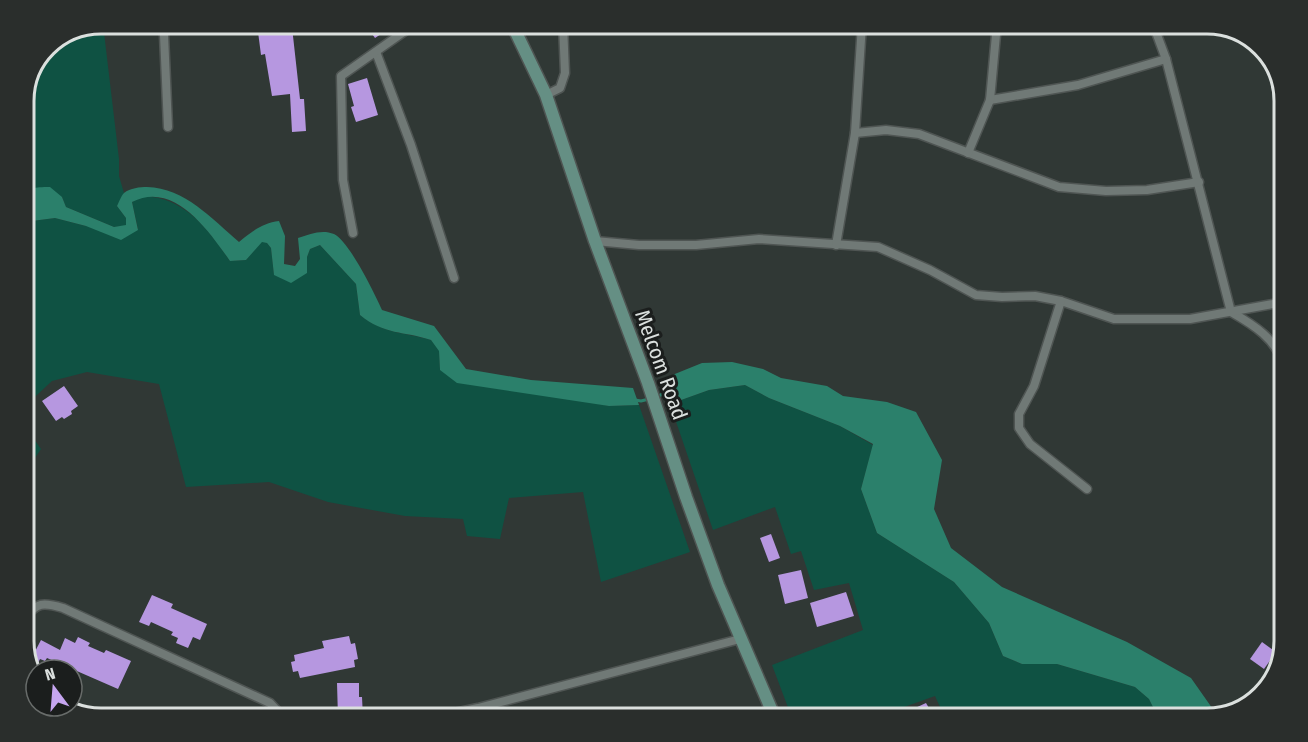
<svg xmlns="http://www.w3.org/2000/svg" width="1308" height="742" font-family="'Fira Sans Condensed',sans-serif">
<style>
.green{fill:#0f5243}
.water{fill:#2b806b}
.lines{fill:none;stroke-linecap:round;stroke-linejoin:round}
.stream{stroke:#2b806b;stroke-width:3}
.building{fill:#b697e0}
.street-casing{stroke:#4f5553;stroke-width:11}
.secondary-casing{stroke:#4f5553;stroke-width:15}
.street{stroke:#707976;stroke-width:8}
.secondary{stroke:#658f84;stroke-width:12}
.labels{text-anchor:middle;dominant-baseline:central;stroke-width:6;stroke-linejoin:round;paint-order:stroke}
.street-label{font-size:21px;fill:#dbe0de;stroke:#1b1e1d}
.rim{fill:none;stroke:#dbe0de;stroke-width:3}
</style>
<rect width="100%" height="100%" fill="#303835"/>
<g class="green">
<path d="M103 24 119 159V176L124 193 117 206 126 218V226L114 227 66 207 62 197 28 194 24 208V97L47 47Z"/>
<path d="M143 196C186 198 207 228 230 261L246 260 262 241 267 243 271 248 274 274 307 273V257L310 249 320 245 356 284 360 315C384 334 404 332 431 340L439 350 440 370 609 406 639 405 690 552 601 582 583 492 509 498 500 539 467 536 463 519 405 516 328 502 269 482 186 487 159 384 87 372 52 381 24 407V222L55 218 86 226 138 229 132 202Z"/>
<path d="M745 385 769 398 840 426 873 445 861 489 877 533 954 582 989 623 1003 656 1022 664H1057L1135 687 1149 699 1155 711 1153 718H945L935 696 893 711 895 718H792L772 665 863 630 849 583 814 590 801 551 791 554 775 507 713 530 670 404 709 390Z"/>
<path d="M24 425 41 449 24 474Z"/>
</g>
<g class="water">
<path d="M50 187 62 197 66 207 114 227 126 225V218L117 206C119 202 121 196 124 193 130 188 140 187 147 187 185 188 212 219 239 242 251 232 262 223 279 221L285 236 284 264 295 266 300 259 298 238C310 234 322 229 334 234 349 241 375 294 382 310L434 326 466 369 531 380 633 388 639 405 609 406 457 383 440 370 439 351 431 340C404 331 384 335 360 315L356 284 320 245 310 249 307 257V273L291 283 274 275 271 248 267 243 262 242 246 260 230 261C209 231 174 180 132 202L138 230 121 240 86 226 55 218 24 222C24 213 24 193 34 188 38 187 46 187 50 187Z"/>
<path d="M732 362 763 369 781 378 827 386 843 396 887 402 916 412 942 460 934 509 951 548 1002 587 1127 642 1191 678 1217 715 1207 718H1153L1155 711 1149 699 1135 687 1057 664H1022L1003 656 989 623 954 582 877 533 861 489 873 444 840 426 769 398 745 385 709 390 670 404 660 380 702 363Z"/>
</g>
<g class="lines">
<g class="stream">
<path d="M655 397 669 392"/>
<path d="M635 400 641 401 649 399"/>
</g>
</g>
<g class="building">
<path d="M257 24H287V28L292 27 300 99H304L306 131 292 132 290 94 272 96 265 54 261 55Z"/>
<path d="M365 24H396L375 38Z"/>
<path d="M367 78 378 115 356 122 351 107 354 106 348 84Z"/>
<path d="M64 386 78 406 71 411 72 414 64 419 62 417 56 421 42 401Z"/>
<path d="M771 534 780 558 769 562 760 538Z"/>
<path d="M801 570 808 598 785 604 778 575Z"/>
<path d="M846 592 854 616 817 627 810 603Z"/>
<path d="M152 595 173 604 171 608 207 624 200 640 193 637 188 648 176 643 178 638 171 635 173 632 151 622 149 626 139 622Z"/>
<path d="M349 636 351 644 355 643 358 659 354 660 355 667 300 678 298 671 293 672 291 662 295 661 294 655 324 648 322 641Z"/>
<path d="M78 637 90 643 88 646 104 653 106 650 131 661 118 689 47 658 45 661 40 659 33 673 30 661 41 640 60 650 65 638 75 643Z"/>
<path d="M1262 642 1276 652 1264 669 1250 659Z"/>
<path d="M337 683H359V697H362L363 718H338Z"/>
<path d="M926 703 933 715 928 718H918L913 709Z"/>
</g>
<g class="lines">
<g class="street-casing">
<g id="street">
<path d="M161 24 164 35 168 127"/>
<path d="M1153 24 1166 59 1231 312C1254 325 1276 339 1284 365"/>
<path d="M376 52 411 145 454 278"/>
<path d="M546 95 560 88 565 73 563 24"/>
<path d="M990 100 1078 85 1166 59"/>
<path d="M855 133 886 130 919 134 1059 187 1106 191 1147 190 1199 182"/>
<path d="M968 153 990 100 997 24"/>
<path d="M353 233 343 180 341 76 415 24"/>
<path d="M595 241 639 245H696L759 239 878 247 930 270 976 295 1002 297 1035 296 1061 301 1114 319H1190L1284 302"/>
<path d="M836 245 855 133 862 24"/>
<path d="M1061 301 1034 386 1019 414V428L1030 444 1087 489"/>
<path d="M24 619C37 602 43 602 63 608L270 703 284 718"/>
<path d="M431 718 478 708 740 639"/>
</g>
</g>
<g class="secondary-casing">
<path id="secondary" d="M512 24 546 95 595 241 648 383 686 497 718 585 775 718"/>
</g>
<use href="#street" class="street"/>
<use href="#secondary" class="secondary"/>
</g>
<g class="labels">
<g class="street-label">
<text transform="translate(661 365) rotate(70)">Melcom Road</text>
</g>
</g>
<path d="M0 0H1308V742H0ZM101 34H1207A67 67 0 0 1 1274 101V641A67 67 0 0 1 1207 708H101A67 67 0 0 1 34 641V101A67 67 0 0 1 101 34Z" fill="#2a2e2c" fill-rule="evenodd"/>
<path class="rim" d="M101 34H1207A67 67 0 0 1 1274 101V641A67 67 0 0 1 1207 708H101A67 67 0 0 1 34 641V101A67 67 0 0 1 101 34Z"/>
<g transform="translate(54 688) rotate(344)"><circle r="28" fill="#1b1e1d" stroke="#686c6a" stroke-width="1.5"/>
<path d="M0-4.5L10 22L0 15L-10 22Z" fill="#c6a6f0"/>
<text y="-9" font-size="16" font-weight="bold" text-anchor="middle" fill="#dbe0de">N</text>
</g>
</svg>
